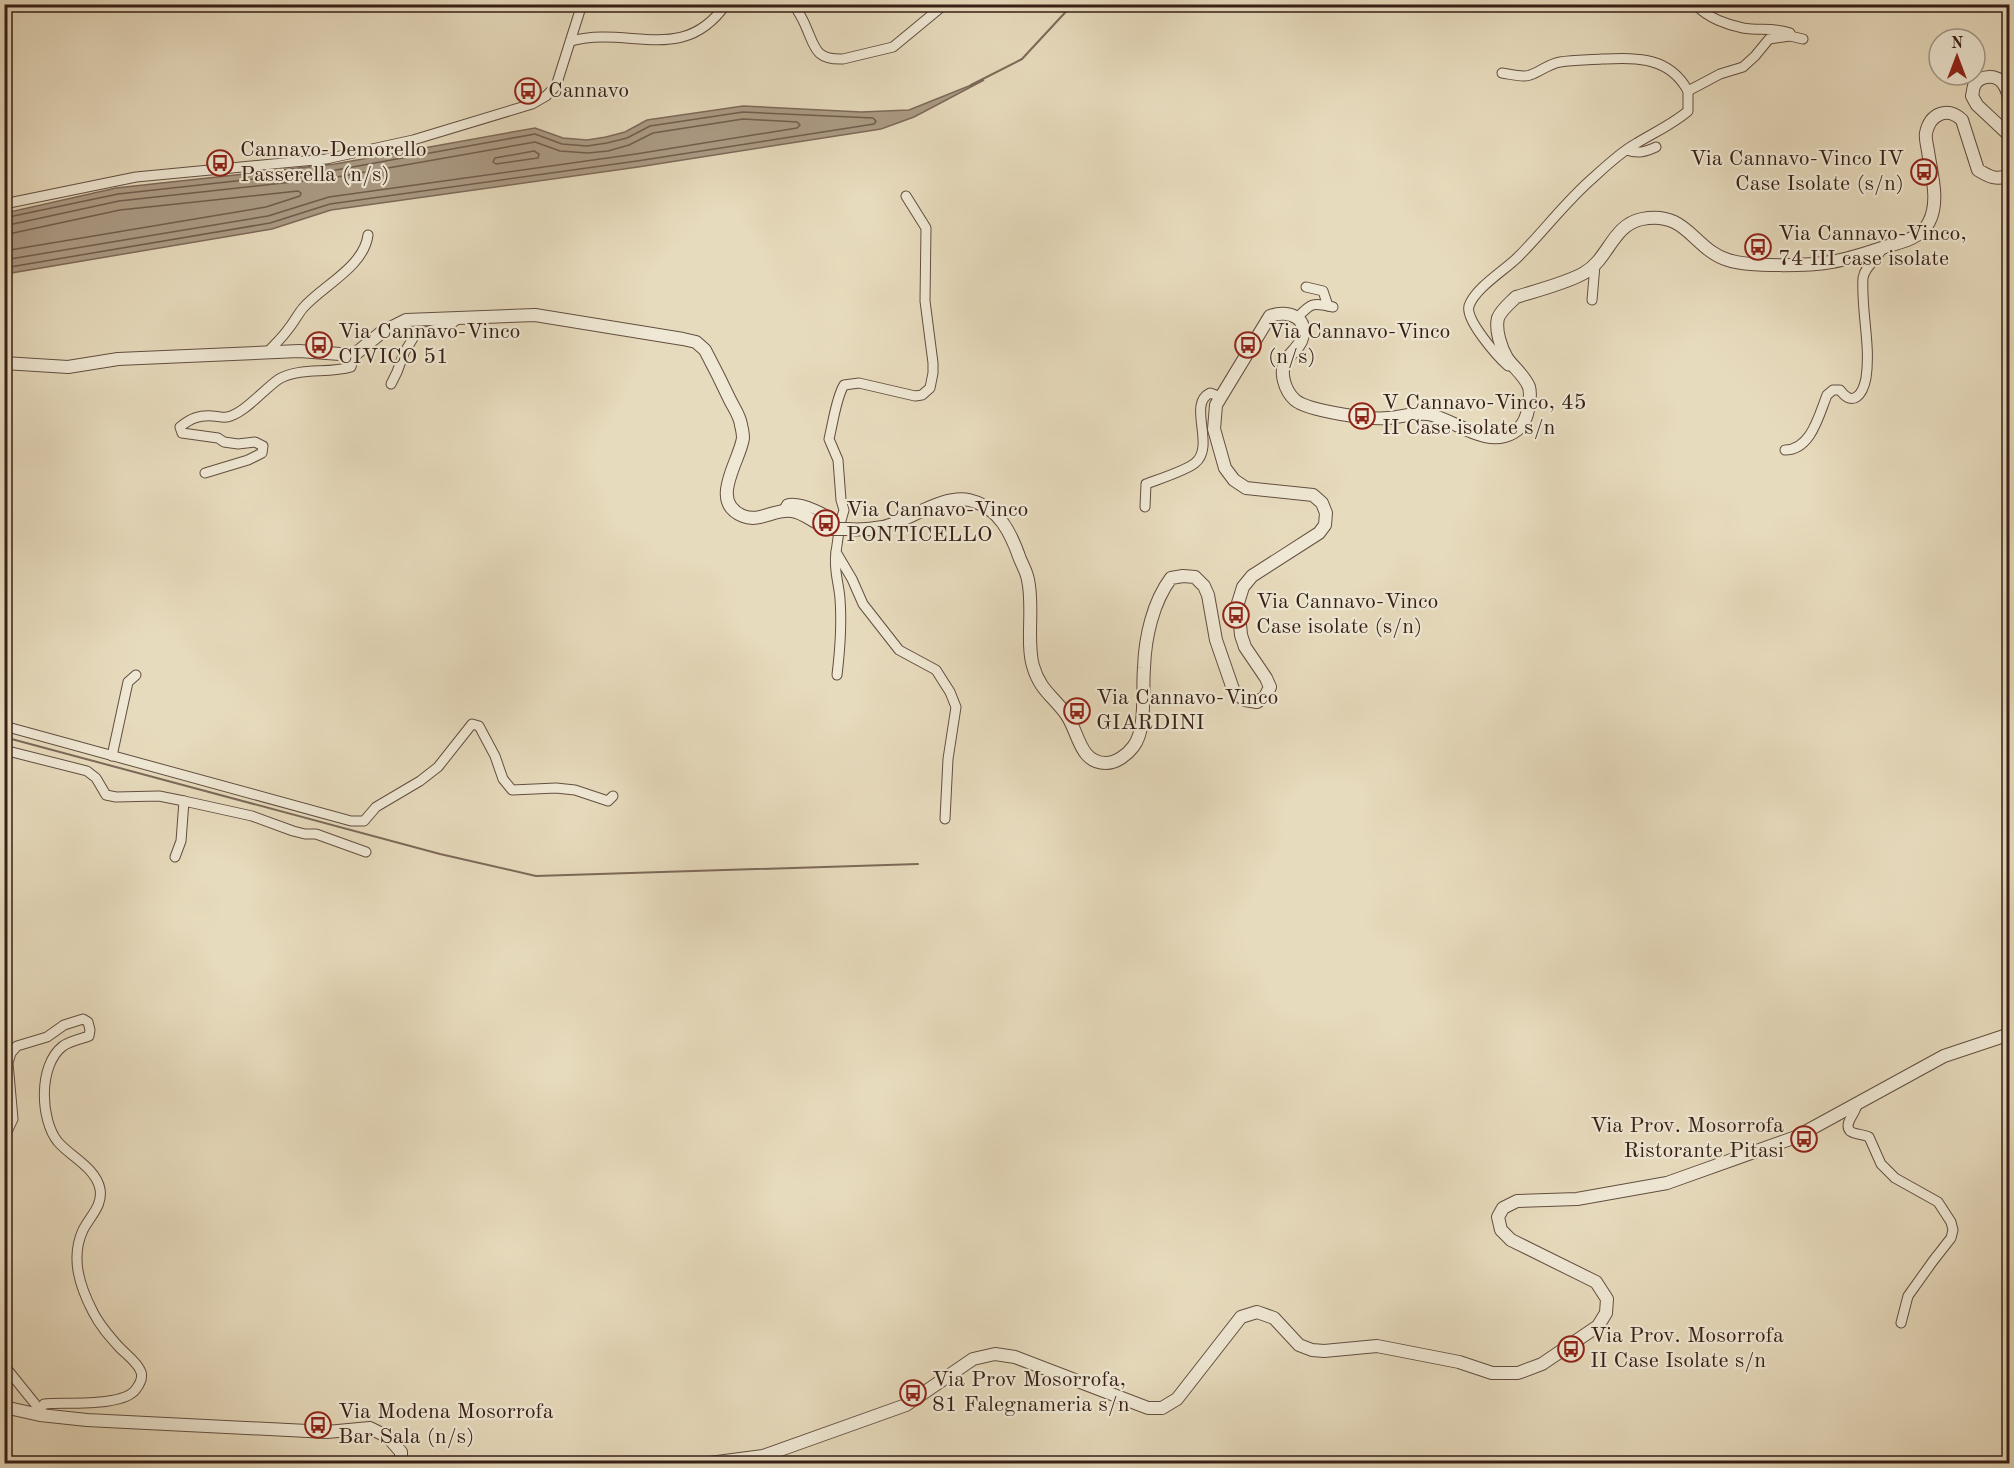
<svg xmlns="http://www.w3.org/2000/svg" width="2014" height="1468" font-family="'Old Standard TT',serif">
<style>
.water{fill:#ab9b85;stroke:#7d6959;stroke-width:1.5}
.lines{fill:none;stroke-linecap:round;stroke-linejoin:round}
.shore{stroke:#715d4e;stroke-width:1.5}
.stream{stroke:#7d6959;stroke-width:2}
.minor-casing{stroke:#634e40;stroke-width:11}
.tertiary-casing{stroke:#634e40;stroke-width:14}
.minor{stroke:#efe8d4;stroke-width:9}
.tertiary{stroke:#efe8d4;stroke-width:12}
.tertiary-bridge-casing{stroke:#634e40;stroke-width:14;stroke-linecap:butt}
.tertiary-bridge{stroke:#efe8d4;stroke-width:12}
.labels{text-anchor:middle;dominant-baseline:central;stroke-width:4.5;stroke-linejoin:round;paint-order:stroke}
.poi-label{font-size:22px;fill:#371f17;stroke:#efe8d4;text-anchor:start}
</style>
<rect width="100%" height="100%" fill="#e7dbbd"/>
<filter id="stains"><feTurbulence type="fractalNoise" baseFrequency=".00333" numOctaves="4"/><feColorMatrix values="0 0 0 0 .2 0 0 0 0 .09 0 0 0 0 .02 0 0 0 .5 -.17"/></filter>
<radialGradient id="worn" r=".72"><stop offset=".6" stop-color="#630" stop-opacity="0"/><stop offset="1" stop-color="#630" stop-opacity=".3"/></radialGradient>
<path class="water" d="M984 80 914 117 881 129 638 167 331 210 272 229 5 274V213L116 188 335 164 535 128 563 138 587 140 606 137 625 132 647 120 743 106 861 112 909 110Z"/>
<g class="lines">
<g class="shore">
<path d="M534 151 539 154 538 158 496 164 493 162 495 158Z"/>
<path d="M4 218 118 194 336 170 535 134 562 144 587 146 607 143 627 138 650 126 743 112 873 118 876 121 874 124 637 161 330 204 270 223 4 268"/>
<path d="M4 226 119 201 337 177 535 142 560 151 588 153 608 151 629 145 653 133 743 119 797 122 800 125 797 128 636 154 329 197 268 216 4 260"/>
<path d="M4 235 120 210 298 191 301 193 300 196 266 207 4 251"/>
</g>
<g class="stream">
<path d="M971 85 1022 59 1073 4"/>
<path d="M4 737 440 854 536 876 918 864"/>
</g>
<g class="minor-casing">
<g id="minor">
<path d="M794 4C798 12 803 19 806 27 815 47 815 60 843 59L893 47 945 4"/>
<path d="M1697 6C1708 18 1728 25 1743 28 1760 31 1772 27 1790 33"/>
<path d="M571 41C629 25 683 66 726 4"/>
<path d="M1502 73C1510 74 1523 78 1530 75 1540 72 1548 64 1560 62 1573 60 1588 60 1602 59 1637 58 1669 56 1688 91"/>
<path d="M1627 150C1638 154 1645 152 1656 147"/>
<path d="M4 204 136 177 326 159 413 140 532 104 546 96 556 86 582 4"/>
<path d="M1306 287 1323 291 1328 306"/>
<path d="M1592 300 1595 265"/>
<path d="M1298 317C1312 302 1313 303 1333 307"/>
<path d="M267 353C274 345 283 337 289 328 294 322 298 314 303 308 322 286 364 267 368 235"/>
<path d="M1508 366C1498 357 1465 320 1469 306 1475 288 1505 270 1518 257 1544 231 1566 201 1594 177 1607 165 1622 151 1637 143 1655 132 1673 124 1688 111V91L1720 74 1743 67 1755 56 1769 39 1790 36 1803 39"/>
<path d="M391 384 397 372 404 353 415 335 450 325 459 318"/>
<path d="M1785 450C1811 450 1819 415 1827 395L1833 390H1840C1853 408 1863 394 1866 378 1871 345 1861 311 1863 278 1865 265 1878 260 1882 248"/>
<path d="M205 473 248 460 262 453 263 446 255 442 238 444 224 442 218 438 182 433 180 427C191 418 199 415 213 416 217 416 223 418 227 417 244 414 264 389 279 379 300 367 327 374 351 367L354 355"/>
<path d="M1145 507 1146 484C1159 479 1185 471 1195 463 1216 446 1187 404 1210 393L1221 397"/>
<path d="M784 509 787 504C801 500 829 515 840 524L836 552 852 579 863 604 899 650 936 670 950 692 956 707 948 759 945 819"/>
<path d="M840 524 844 510 841 500 838 460 829 439C833 423 836 398 844 385L859 383 915 396 922 395 930 388 933 373V363L925 301 926 228 906 196"/>
<path d="M836 552C833 569 839 583 840 599 842 625 840 650 837 675"/>
<path d="M4 726 351 821H364L376 807 420 781 438 767 472 724 479 726 495 756 503 779 512 790 556 788 575 790 608 801 613 796"/>
<path d="M4 750 87 771 96 778 106 795 116 797 159 796 184 801 181 841 175 857"/>
<path d="M112 756 128 682 136 675"/>
<path d="M184 801 252 816 293 831 305 834H316L366 852"/>
<path d="M1857 1104C1857 1112 1843 1123 1850 1131 1855 1135 1864 1134 1869 1137L1881 1164 1895 1178 1938 1202 1951 1222 1953 1230 1951 1238 1933 1261 1908 1296 1901 1323"/>
<path d="M4 1138 13 1119 8 1063 11 1053 17 1046 47 1037 64 1025 83 1019 88 1022 90 1030 89 1036C81 1039 70 1041 63 1046 38 1065 40 1120 58 1142 71 1157 96 1168 100 1189 103 1206 90 1216 83 1230 70 1258 80 1287 93 1312 100 1326 110 1337 120 1348 127 1355 138 1363 141 1372 143 1378 139 1385 136 1389 124 1407 66 1402 44 1404L37 1415"/>
<path d="M4 1369H7L40 1410"/>
</g>
</g>
<g class="tertiary-casing">
<g id="tertiary">
<path d="M2010 99C2008 95 2007 89 2004 85 1998 74 1980 74 1974 86 1973 89 1973 92 1972 96L1977 105 2010 136"/>
<path d="M4 363 68 367 118 359 299 351 354 355 382 332 406 320 535 315 683 339 696 342 705 350C714 367 722 383 730 400 734 408 740 416 741 425 742 429 743 434 743 438 740 461 708 502 743 516 760 523 775 508 792 511 807 513 817 527 833 529"/>
<path d="M847 529C858 530 872 529 883 527 908 521 943 494 969 500 999 507 1011 533 1020 559 1023 566 1027 573 1028 580 1034 605 1026 643 1033 666 1040 690 1052 695 1066 714 1079 732 1079 763 1106 763 1116 763 1127 755 1133 747 1147 730 1142 690 1144 668 1145 637 1153 602 1171 578L1183 576 1195 577 1204 586 1208 595 1216 640 1234 692 1245 700 1257 702 1265 697 1270 687 1266 678 1245 647 1241 635 1238 603 1243 587 1252 576 1319 533 1325 525 1326 513 1322 503 1313 495 1246 488 1234 480 1225 468 1214 429 1216 405 1270 316C1288 309 1311 318 1301 341 1298 348 1291 353 1287 359 1278 371 1285 391 1295 400 1308 411 1370 420 1388 418 1402 417 1414 412 1428 414 1456 420 1486 449 1514 432 1521 428 1525 421 1527 414 1529 406 1531 394 1529 387 1525 376 1513 367 1507 358 1501 348 1495 330 1498 318 1501 310 1510 303 1516 297 1535 291 1567 283 1584 273 1609 259 1612 225 1642 219 1687 210 1693 249 1728 260 1749 267 1809 266 1831 262 1850 259 1870 252 1888 246 1903 242 1922 237 1929 222 1940 201 1931 173 1928 151 1927 145 1925 138 1926 133 1930 114 1947 106 1962 120L1978 170C1988 176 1998 182 2010 174"/>
<path d="M4 1407 40 1415 87 1420 327 1432 370 1428 388 1437 401 1452V1464"/>
<path d="M702 1464 763 1456 906 1405 973 1359 995 1354 1015 1357 1148 1408H1162L1177 1399 1241 1317 1257 1312 1274 1318 1299 1345 1312 1350 1324 1351 1377 1346 1459 1362 1492 1373H1518L1542 1364 1598 1326 1606 1313 1607 1299 1596 1282 1511 1240 1501 1230 1498 1217 1503 1208 1517 1201 1577 1199 1667 1183 1796 1137 1944 1056 2010 1034"/>
</g>
</g>
<use href="#minor" class="minor"/>
<use href="#tertiary" class="tertiary"/>
<g class="tertiary-bridge-casing">
<path id="tertiary-bridge" d="M833 529H847"/>
</g>
<use href="#tertiary-bridge" class="tertiary-bridge"/>
</g>
<defs>
<g id="bus-ring" transform="scale(1.35)"><circle r="9.5" fill="#efe8d4" stroke="#8f2418" stroke-width="1.5"/><path d="M-5-6H5V4H4V6H2V4H-2V6H-4V4H-5ZM-3.5-4V0h7V-4ZM-3.5 1.2v1.5H-2V1.2ZM2 1.2v1.5H3.5V1.2Z" fill="#8f2418"/></g>
</defs>
<g fill-rule="evenodd">
<use href="#bus-ring" x="528" y="91"/>
<use href="#bus-ring" x="220" y="163"/>
<use href="#bus-ring" x="1924" y="172"/>
<use href="#bus-ring" x="1758" y="247"/>
<use href="#bus-ring" x="319" y="345"/>
<use href="#bus-ring" x="1248" y="345"/>
<use href="#bus-ring" x="1362" y="416"/>
<use href="#bus-ring" x="826" y="523"/>
<use href="#bus-ring" x="1236" y="615"/>
<use href="#bus-ring" x="1077" y="711"/>
<use href="#bus-ring" x="1804" y="1139"/>
<use href="#bus-ring" x="1571" y="1349"/>
<use href="#bus-ring" x="913" y="1393"/>
<use href="#bus-ring" x="318" y="1425"/>
</g>
<g class="labels">
<g class="poi-label">
<text x="548" y="91">Cannavo</text>
<text x="240" y="150">Cannavo-Demorello<tspan x="240" dy="25">Passerella (n/s)</tspan></text>
<text x="1904" y="159" text-anchor="end">Via Cannavo-Vinco IV<tspan x="1904" dy="25">Case Isolate (s/n)</tspan></text>
<text x="1778" y="234">Via Cannavo-Vinco,<tspan x="1778" dy="25">74 III case isolate</tspan></text>
<text x="338" y="332">Via Cannavo-Vinco<tspan x="338" dy="25">CIVICO 51</tspan></text>
<text x="1268" y="332">Via Cannavo-Vinco<tspan x="1268" dy="25">(n/s)</tspan></text>
<text x="1382" y="403">V Cannavo-Vinco, 45<tspan x="1382" dy="25">II Case isolate s/n</tspan></text>
<text x="846" y="510">Via Cannavo-Vinco<tspan x="846" dy="25">PONTICELLO</tspan></text>
<text x="1256" y="602">Via Cannavo-Vinco<tspan x="1256" dy="25">Case isolate (s/n)</tspan></text>
<text x="1096" y="698">Via Cannavo-Vinco<tspan x="1096" dy="25">GIARDINI</tspan></text>
<text x="1784" y="1126" text-anchor="end">Via Prov. Mosorrofa<tspan x="1784" dy="25">Ristorante Pitasi</tspan></text>
<text x="1590" y="1336">Via Prov. Mosorrofa<tspan x="1590" dy="25">II Case Isolate s/n</tspan></text>
<text x="932" y="1380">Via Prov Mosorrofa,<tspan x="932" dy="25">81 Falegnameria s/n</tspan></text>
<text x="338" y="1412">Via Modena Mosorrofa<tspan x="338" dy="25">Bar Sala (n/s)</tspan></text>
</g>
</g>
<rect width="2014" height="1468" fill="none" stroke="#e7dbbd" stroke-width="24"/>
<rect x="6" y="6" width="2002" height="1456" fill="none" stroke="#371f17" stroke-width="3"/>
<rect x="12" y="12" width="1990" height="1444" fill="none" stroke="#371f17" stroke-width="1.5"/>
<g transform="translate(1957 57)"><circle r="28" fill="#efe8d4" stroke="#a59888" stroke-width="1.5"/>
<path d="M0-4.5L10 22L0 15L-10 22Z" fill="#8f2418"/>
<text y="-9" font-size="16" font-weight="bold" text-anchor="middle" fill="#371f17">N</text>
</g>
<rect width="100%" height="100%" filter="url(#stains)"/>
<rect width="100%" height="100%" fill="url(#worn)"/>
</svg>
